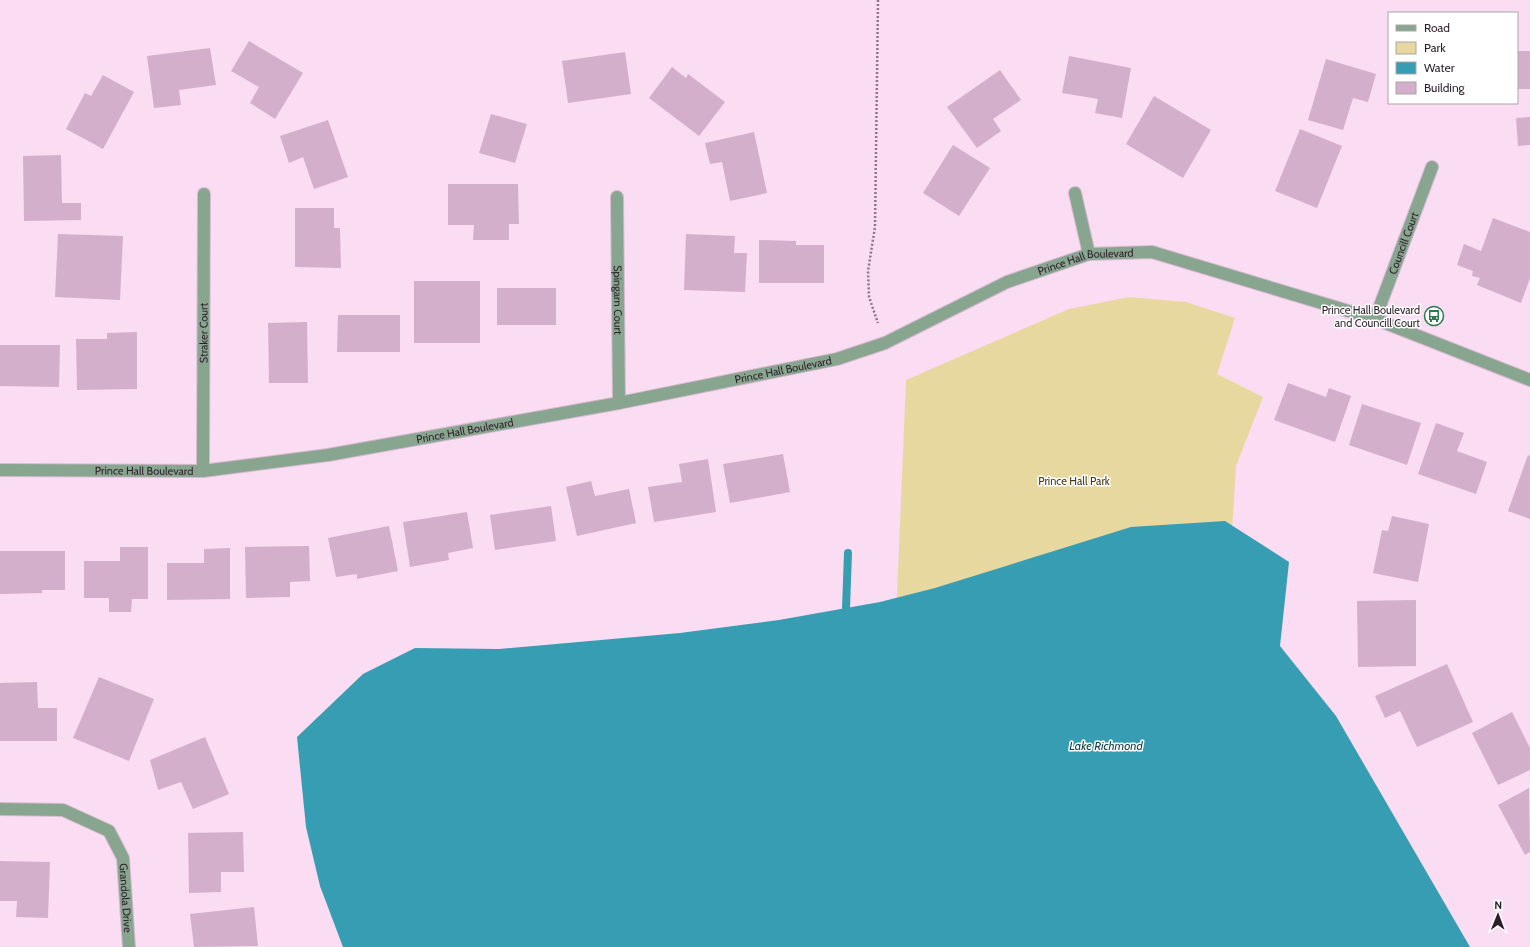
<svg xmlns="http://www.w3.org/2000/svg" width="1530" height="947" font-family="Cabin,sans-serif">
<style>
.green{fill:#e7d8a0}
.water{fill:#379db2}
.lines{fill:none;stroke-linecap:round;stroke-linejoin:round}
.stream{stroke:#379db2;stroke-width:8}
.building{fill:#d4afcc}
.minor-casing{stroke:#d5bacf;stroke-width:14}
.path{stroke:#8c7687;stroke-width:2.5;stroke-dasharray:2 2;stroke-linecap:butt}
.minor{stroke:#88a590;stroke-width:12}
.labels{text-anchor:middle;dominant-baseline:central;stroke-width:3;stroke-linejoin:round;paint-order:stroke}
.street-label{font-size:11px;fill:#2d1f2a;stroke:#fff}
.poi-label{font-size:11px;fill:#2d1f2a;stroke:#fff;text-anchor:end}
.park-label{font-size:11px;fill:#423918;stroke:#fff}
.water-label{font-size:12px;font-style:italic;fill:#0f3c46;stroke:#fff}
</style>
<rect width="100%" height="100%" fill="#fadcf3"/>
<path class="green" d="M1129 297 1186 302 1235 318 1217 374 1263 397 1236 466 1225 641 895 642 906 380 1069 309Z"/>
<path class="water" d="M1225 521 1289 562 1280 646 1336 716 1470 947H343L320 886 306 827 297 737 363 674 415 648 499 649 680 633 779 620 880 602 935 588 1131 527Z"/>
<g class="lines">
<path class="stream" d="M846 608 848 553"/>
</g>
<g class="building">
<path d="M249 41 303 73 275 119 250 103 259 87 231 71Z"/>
<path d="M210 48 216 85 179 90 181 105 154 108 147 56Z"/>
<rect x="1517" y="51" width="13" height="38"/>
<path d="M625 52 631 94 568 103 562 61Z"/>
<path d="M1069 56 1131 68 1122 118 1095 113 1098 99 1062 93Z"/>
<path d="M1326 59 1376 74 1368 102 1353 98 1343 130 1308 120Z"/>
<path d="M672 67 686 78 688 74 725 102 699 136 649 98Z"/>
<path d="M1000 70 1021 100 993 119 1001 131 977 148 947 107Z"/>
<path d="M103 75 134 92 103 149 66 129 85 93 91 96Z"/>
<path d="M1154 96 1211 130 1183 178 1126 144Z"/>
<path d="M491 114 527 124 515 163 479 153Z"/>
<path d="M1530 117V145L1518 146 1516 118Z"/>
<path d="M328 120 348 177 314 189 303 157 289 163 280 136Z"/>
<path d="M1300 129 1342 146 1317 208 1275 191Z"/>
<path d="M754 132 767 193 730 201 722 162 710 164 705 143Z"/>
<path d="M953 145 990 168 959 216 923 193Z"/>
<path d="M61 155 62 203H81V220L24 221 23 156Z"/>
<path d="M448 184H518L519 224H509V240H473L474 225H448Z"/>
<path d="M295 208H334V228H340L341 268 295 267Z"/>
<path d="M1493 218 1530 232V278L1521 303 1477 285 1480 278 1472 276 1473 271 1457 265 1464 244 1481 251Z"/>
<path d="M58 234 123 236 120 300 55 297Z"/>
<path d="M686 234 735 236 734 253H747L745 292 684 290Z"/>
<path d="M759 240 796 241V245H824V283H759Z"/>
<rect x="414" y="281" width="66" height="62"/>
<rect x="497" y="288" width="59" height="37"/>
<path d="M338 315H400V352H337Z"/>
<path d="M307 322 308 383H269L268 323Z"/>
<path d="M137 332V389L77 390 76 339H107V333Z"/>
<path d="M0 345H60L59 387 0 386Z"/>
<path d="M1288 383 1326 397 1329 388 1351 396 1335 442 1274 420Z"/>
<path d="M1362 404 1421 423 1407 465 1349 445Z"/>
<path d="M1436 423 1464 433 1457 451 1487 462 1476 494 1418 474Z"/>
<path d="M783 454 790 492 730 503 723 464Z"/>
<path d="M1528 455 1530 456V519L1508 511Z"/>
<path d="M708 459 716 512 654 522 648 487 682 482 679 464Z"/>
<path d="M591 481 595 496 629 489 636 523 577 536 566 487Z"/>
<path d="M551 506 556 541 495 550 490 515Z"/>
<path d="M467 512 473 548 448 553 449 560 410 567 403 522Z"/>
<path d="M1392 516 1429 524 1418 582 1373 573 1382 530 1388 531Z"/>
<path d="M389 526 398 571 357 579V574L336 577 328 538Z"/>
<path d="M309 546 310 581 290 582V597L246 598 245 547Z"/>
<path d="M120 547H148V599H132L131 612H109V598H84V561H120Z"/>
<path d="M230 548V599L167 600V563H204V549Z"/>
<path d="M0 551H65V590H42V593L0 594Z"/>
<path d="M1416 600V666L1358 667 1357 601Z"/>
<path d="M1447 664 1473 722 1417 747 1400 711 1385 718 1375 696Z"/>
<path d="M99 677 154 699 129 761 73 738Z"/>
<path d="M37 682 38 708H57V741H0V683Z"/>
<path d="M1512 712 1530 748V770L1498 785 1472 733Z"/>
<path d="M205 737 229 794 193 809 181 782 158 790 150 760Z"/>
<path d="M1529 788 1530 852 1525 855 1498 805Z"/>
<path d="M243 832 244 872H221V892L189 893 188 833Z"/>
<path d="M0 861 50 862 48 918 16 917 17 901H0Z"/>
<path d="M254 907 258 946 194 947 190 914Z"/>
</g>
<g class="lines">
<g class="minor-casing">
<g id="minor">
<path d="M1075 193 1089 254"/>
<path id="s1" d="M617 197 619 403"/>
<path id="s2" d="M1375 319 1432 167"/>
<path id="s3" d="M0 470 203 471 328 455 619 403 837 359 885 343 1007 282 1089 254 1152 252 1375 319 1530 380"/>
<path id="s4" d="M203 471 204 194"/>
<path id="s5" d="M0 809 63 810 109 831 123 858 129 947"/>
</g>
</g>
<path class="path" d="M878 0 875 227 868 271 869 297 878 323"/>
<use href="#minor" class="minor"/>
</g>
<defs>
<g id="bus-ring" transform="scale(1)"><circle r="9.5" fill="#fff" stroke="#2b7b4c" stroke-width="1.5"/><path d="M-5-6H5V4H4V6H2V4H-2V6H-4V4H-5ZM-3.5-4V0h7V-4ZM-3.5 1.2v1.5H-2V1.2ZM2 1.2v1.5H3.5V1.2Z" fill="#2b7b4c"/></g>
</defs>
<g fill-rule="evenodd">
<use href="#bus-ring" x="1434" y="316"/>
</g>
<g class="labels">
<g class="street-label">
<text stroke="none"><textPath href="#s2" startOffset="81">Councill Court</textPath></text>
<text stroke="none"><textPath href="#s3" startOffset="1116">Prince Hall Boulevard</textPath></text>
<text stroke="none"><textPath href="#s1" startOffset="103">Spingarn Court</textPath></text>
<text stroke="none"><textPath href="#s4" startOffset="138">Straker Court</textPath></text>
<text stroke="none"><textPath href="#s3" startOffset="792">Prince Hall Boulevard</textPath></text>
<text stroke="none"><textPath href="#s3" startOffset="468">Prince Hall Boulevard</textPath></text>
<text stroke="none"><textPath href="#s3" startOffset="144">Prince Hall Boulevard</textPath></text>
<text stroke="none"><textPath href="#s5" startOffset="184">Grandola Drive</textPath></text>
</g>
<g class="poi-label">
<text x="1420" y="310">Prince Hall Boulevard<tspan x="1420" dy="13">and Councill Court</tspan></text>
</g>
<g class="park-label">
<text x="1074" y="481">Prince Hall Park</text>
</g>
<g class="water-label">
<text x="1106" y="745">Lake Richmond</text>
</g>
</g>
<rect x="1388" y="12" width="130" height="92" fill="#ffffff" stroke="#aba5aa"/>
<rect x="1396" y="25" width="20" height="6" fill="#88a590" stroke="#aba5aa"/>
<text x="1424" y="32" font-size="12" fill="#2d1f2a">Road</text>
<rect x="1396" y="42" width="20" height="12" fill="#e7d8a0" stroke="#aba5aa"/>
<text x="1424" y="52" font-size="12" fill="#2d1f2a">Park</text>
<rect x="1396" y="62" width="20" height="12" fill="#379db2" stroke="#aba5aa"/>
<text x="1424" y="72" font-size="12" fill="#2d1f2a">Water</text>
<rect x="1396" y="82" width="20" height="12" fill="#d4afcc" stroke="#aba5aa"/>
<text x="1424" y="92" font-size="12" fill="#2d1f2a">Building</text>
<g transform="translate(1498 915) rotate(1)" stroke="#ffffff" stroke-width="3" paint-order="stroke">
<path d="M0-3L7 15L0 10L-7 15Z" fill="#2d1f2a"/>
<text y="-6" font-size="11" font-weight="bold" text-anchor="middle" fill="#2d1f2a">N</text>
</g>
</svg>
